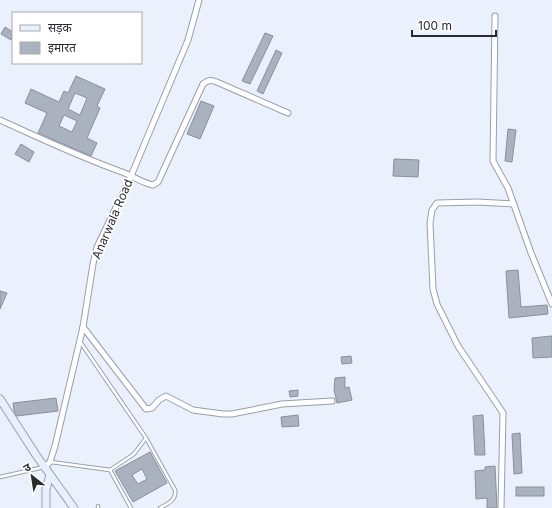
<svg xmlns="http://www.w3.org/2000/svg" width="552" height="508" font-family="Inter,'Noto Sans Devanagari',sans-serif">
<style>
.building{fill:#abb2bf;stroke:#89909d;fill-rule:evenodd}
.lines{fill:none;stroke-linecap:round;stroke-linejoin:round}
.lane-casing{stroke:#989fac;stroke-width:4.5}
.street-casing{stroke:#989fac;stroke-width:7}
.secondary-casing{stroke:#989fac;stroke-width:9}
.lane{stroke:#fff;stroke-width:2.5}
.street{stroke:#fff;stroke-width:5}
.secondary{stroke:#e8effd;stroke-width:7}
.labels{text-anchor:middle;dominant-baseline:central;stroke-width:3.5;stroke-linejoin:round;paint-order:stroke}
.street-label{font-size:12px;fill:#292b30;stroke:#fff}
</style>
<rect width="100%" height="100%" fill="#ebf1fc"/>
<g class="building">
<path d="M5 27 13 32 11 40 1 34Z"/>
<path d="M265 33 273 36 250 84 242 81Z"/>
<path d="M276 50 282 53 263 94 257 91Z"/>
<path d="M76 76 105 89 97 106 100 108 87 138 97 143 91 156 38 133 47 113 25 103 31 89 59 102 64 91 68 93ZM75 93 87 98 80 115 68 109ZM64 115 77 121 72 132 59 126Z"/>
<path d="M201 101 214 106 200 139 187 134Z"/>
<path d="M508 129 516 130 512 162 505 161Z"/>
<path d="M21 144 34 152 29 162 15 154Z"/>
<path d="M394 159 419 160 418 177 393 176Z"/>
<path d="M518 270 521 307 547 305 548 314 509 318 506 271Z"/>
<path d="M0 291 7 293 0 309Z"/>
<path d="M552 336V357L533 358 532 338Z"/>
<path d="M351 356 352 363 342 364 341 357Z"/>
<path d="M345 377V388L349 387 352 400 337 403 334 390 335 378Z"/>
<path d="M298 390V396L290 397 289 391Z"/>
<path d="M56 398 58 411 17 416 14 411 13 403Z"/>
<path d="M298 415 299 426 282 427 281 417Z"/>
<path d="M483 415 485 455H475L473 416Z"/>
<path d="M520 433 522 473 514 474 512 434Z"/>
<path d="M150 452 167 483 133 502 115 471ZM142 469 147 479 138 484 132 475Z"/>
<path d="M495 466 497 508H487V498L476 499 475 471 485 470V467Z"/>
<rect x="516" y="487" width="28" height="9"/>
</g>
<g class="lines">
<g class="lane-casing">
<g id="lane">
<path d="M81 343 146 438 175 490C177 500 167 504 160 508"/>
<path d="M51 462 110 470 134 454 146 438"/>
<path d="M110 470 131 508"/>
<path d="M0 477 44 467"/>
<path d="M98 506V508"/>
</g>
</g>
<g class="street-casing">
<g id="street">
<path d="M495 16 493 161 508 188 531 253 552 304"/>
<path d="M0 120C40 138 80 157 122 172 133 176 142 183 153 185L158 182 203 84C209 79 212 80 219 83L288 113"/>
<path d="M83 327 146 409 152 408 159 400 166 396 193 410 223 414H232L282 404 332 401"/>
<path d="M45 467 50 462 55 446 83 327 93 264 97 247 131 176 188 40 199 0"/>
<path d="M501 508 503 413 458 346 437 304 433 289 430 223 432 210 437 203 477 202 514 204"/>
</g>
</g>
<g class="secondary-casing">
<g id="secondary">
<path d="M0 399 36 455 74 508"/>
<path d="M46 508V489L50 475"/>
</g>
</g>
<use href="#lane" class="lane"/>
<use href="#street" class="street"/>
<use href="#secondary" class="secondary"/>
</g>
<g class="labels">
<g class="street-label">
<text transform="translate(112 219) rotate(-67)">Anarwala Road</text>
</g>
</g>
<rect x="12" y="12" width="130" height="52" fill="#ffffff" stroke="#a9aaac"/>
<rect x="20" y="25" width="20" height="6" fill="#e8effd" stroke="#a9aaac"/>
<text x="48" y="32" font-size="12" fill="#292b30">सड़क</text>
<rect x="20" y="42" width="20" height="12" fill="#abb2bf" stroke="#a9aaac"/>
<text x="48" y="52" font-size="12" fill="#292b30">इमारत</text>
<g transform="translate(32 476) rotate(330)" stroke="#ffffff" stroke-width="3" paint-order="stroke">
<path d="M0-3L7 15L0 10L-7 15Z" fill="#292b30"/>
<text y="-6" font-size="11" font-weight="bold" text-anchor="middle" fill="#292b30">उ</text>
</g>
<path d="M412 30v6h84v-6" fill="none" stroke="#292b30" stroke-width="2"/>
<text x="418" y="30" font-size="12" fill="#292b30" stroke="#ffffff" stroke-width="3" paint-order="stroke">100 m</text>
</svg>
